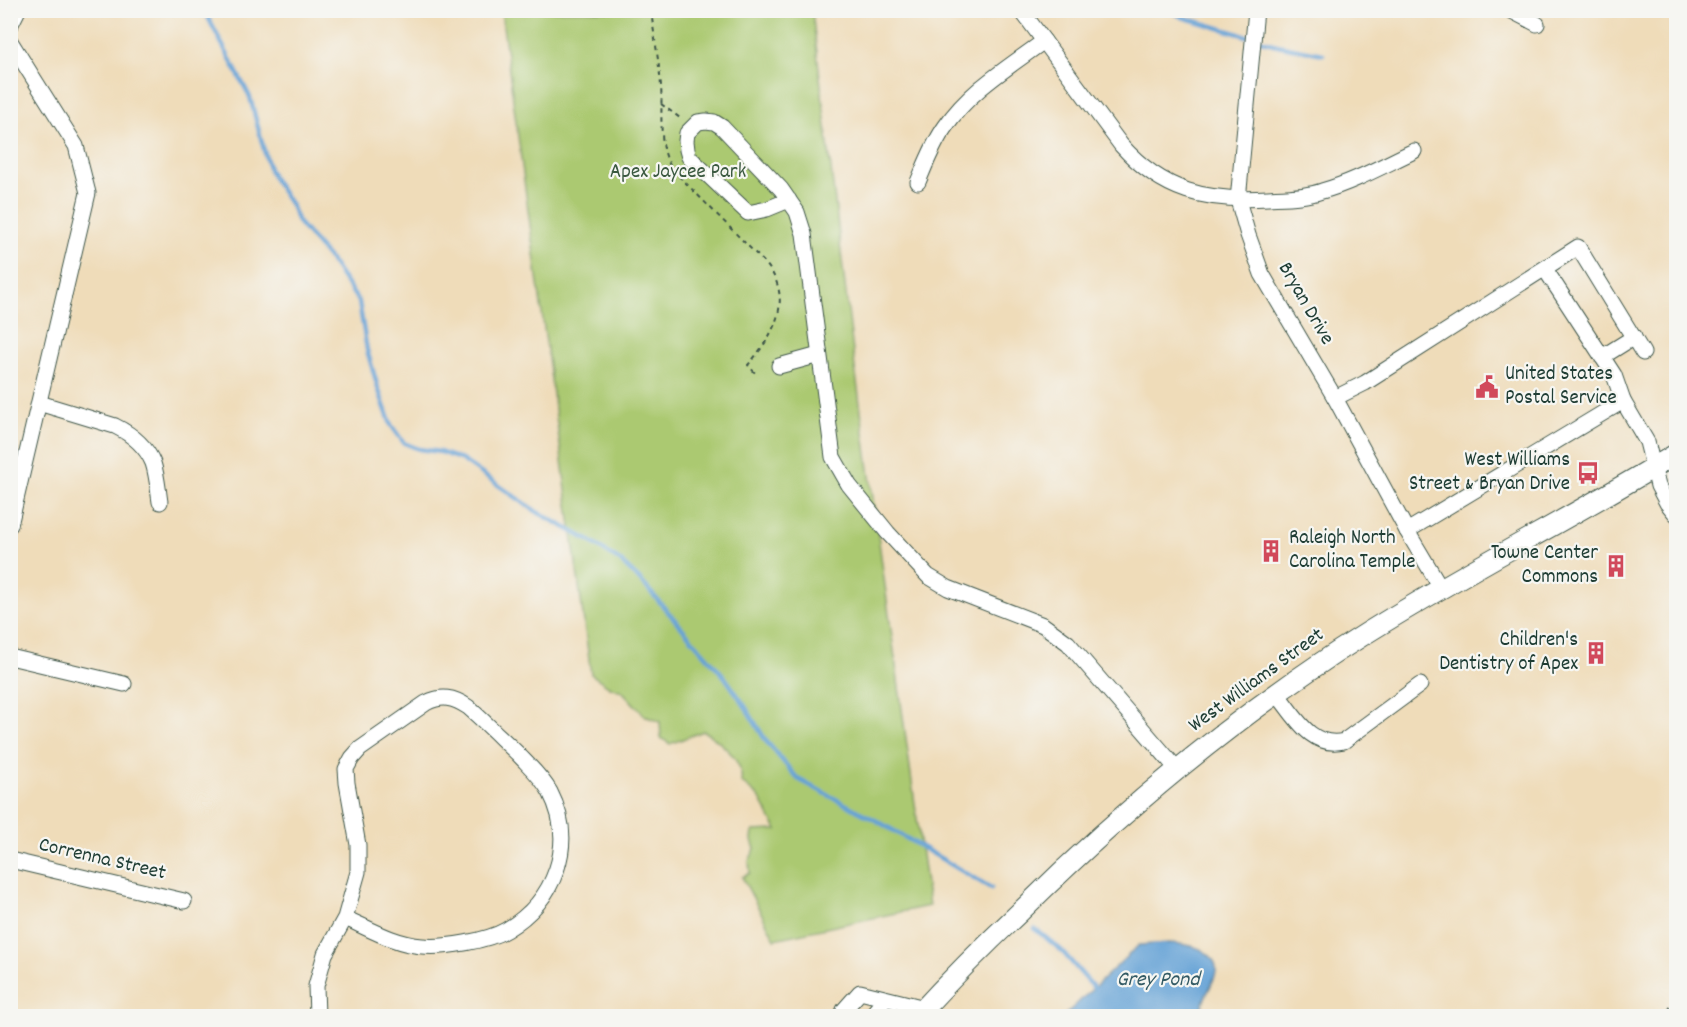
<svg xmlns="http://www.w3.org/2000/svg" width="1687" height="1027" font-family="Dekko,sans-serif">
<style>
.green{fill:#abc971;stroke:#658352;stroke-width:1.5}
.water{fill:#65a2d6;stroke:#427085;stroke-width:1.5}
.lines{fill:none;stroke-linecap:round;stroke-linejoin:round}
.stream{stroke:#65a2d6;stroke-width:4.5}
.minor-casing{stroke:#3e5548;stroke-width:17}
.major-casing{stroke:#3e5548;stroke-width:22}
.path{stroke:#3e5548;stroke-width:2;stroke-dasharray:4.5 4.5;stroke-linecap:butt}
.minor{stroke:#fff;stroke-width:15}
.major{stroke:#fff;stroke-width:20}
.labels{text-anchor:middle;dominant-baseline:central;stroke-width:4.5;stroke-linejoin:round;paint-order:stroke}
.park-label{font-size:21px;fill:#3b5940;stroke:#f6f6f2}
.street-label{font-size:21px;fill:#1f3d34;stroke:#f6f6f2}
.poi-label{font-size:21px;fill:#1f3d34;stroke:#f6f6f2;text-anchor:end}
.water-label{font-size:22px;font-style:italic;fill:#345b65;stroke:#f6f6f2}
</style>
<rect width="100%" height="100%" fill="#f6f6f2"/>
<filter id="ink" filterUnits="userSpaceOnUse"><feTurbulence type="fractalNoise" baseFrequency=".0167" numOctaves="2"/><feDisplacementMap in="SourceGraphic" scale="12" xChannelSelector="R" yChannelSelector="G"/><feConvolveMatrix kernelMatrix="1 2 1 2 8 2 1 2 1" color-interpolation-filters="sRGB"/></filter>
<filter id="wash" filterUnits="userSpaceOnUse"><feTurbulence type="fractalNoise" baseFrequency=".008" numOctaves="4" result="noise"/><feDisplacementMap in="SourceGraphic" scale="24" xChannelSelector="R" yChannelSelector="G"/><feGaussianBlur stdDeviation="1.35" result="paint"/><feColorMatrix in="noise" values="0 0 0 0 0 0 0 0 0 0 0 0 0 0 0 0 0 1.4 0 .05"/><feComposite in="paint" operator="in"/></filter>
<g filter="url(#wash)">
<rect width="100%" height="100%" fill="#efdcb9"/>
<path class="green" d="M501 11H812L854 360 929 906 775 939 742 877 750 873 749 861 755 849 752 840 753 831 777 830 759 797 741 782C745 761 719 740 703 731L670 744 661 738 660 722 645 716 622 691 610 687 591 674Z"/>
<path class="water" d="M1170 943C1179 944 1194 945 1202 950 1236 970 1198 990 1202 1016H1064L1139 945Z"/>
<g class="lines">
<g class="stream">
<path d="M204 10 250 97 269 169 275 181 291 205 298 222 330 260 359 302 367 350 378 388 391 425 404 443 419 449 440 452 462 460 537 512 590 541 620 561 641 581 724 676 743 703 766 741 798 779 879 822 991 888"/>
<path d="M1169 10 1182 17 1277 45 1323 54"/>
<path d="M1035 929 1061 950 1094 988"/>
</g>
</g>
</g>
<g filter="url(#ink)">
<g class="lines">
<g class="minor-casing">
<g id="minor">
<path d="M1021 10 1121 145C1163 192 1206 202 1268 198 1286 197 1305 197 1322 191 1354 182 1384 165 1414 151"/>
<path d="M1256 10 1238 200 1248 235 1262 274 1335 398 1407 531 1441 588"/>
<path d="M1510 10 1537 24"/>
<path d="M10 26 18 10"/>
<path d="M10 41 76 146 88 193 10 525"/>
<path d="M918 182C926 163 933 144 945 127 970 90 1009 67 1044 41"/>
<path d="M789 200 767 209 748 213 689 157 687 150 686 141 687 133 698 122 706 121 714 122 722 127 781 189 797 212 804 234 833 457 849 485 888 533 928 576 948 588 1043 625 1068 643 1177 769"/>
<path d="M1545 269 1614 375 1623 401 1647 442 1658 486 1667 503 1676 514"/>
<path d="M1602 357 1634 337"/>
<path d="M779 366 819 355"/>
<path d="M1335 398 1365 383 1578 247 1643 353"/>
<path d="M39 403 115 426C131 434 146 446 153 463 157 475 158 489 160 502"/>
<path d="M1407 531 1623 401"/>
<path d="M10 657 124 684"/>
<path d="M1277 694C1295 716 1311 749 1344 741L1420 685"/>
<path d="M10 860 184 901"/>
<path d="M317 1016 316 986 325 954 345 918 358 872V845L347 783 346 769 352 758 360 749 426 703C442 695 453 697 468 707 485 722 501 738 518 754 529 766 542 777 550 792 577 844 555 901 506 930 487 941 445 948 422 946 395 944 370 929 345 918"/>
<path d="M842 1016 844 1010 860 992 925 1008"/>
<path d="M871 1016 885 999"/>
<path d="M1675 1016 1676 1012"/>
</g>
</g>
<g class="major-casing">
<path id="major" d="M917 1016C950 980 985 945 1021 911 1125 808 1238 714 1362 636 1465 571 1573 517 1676 454"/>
</g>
<g class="path">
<path d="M560 10C581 18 602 14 623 10"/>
<path d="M651 10C654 36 659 61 661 86 663 113 657 145 672 169L766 264C795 300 773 336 748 365L756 374"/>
<path d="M661 104 680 118"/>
</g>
<use href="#minor" class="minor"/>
<use href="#major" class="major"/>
</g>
</g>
<defs>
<g id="civic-bare" transform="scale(1.8)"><path d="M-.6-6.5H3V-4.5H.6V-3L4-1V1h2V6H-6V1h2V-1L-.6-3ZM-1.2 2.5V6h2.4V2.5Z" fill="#d1495b" stroke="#f6f6f2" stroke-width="2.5" paint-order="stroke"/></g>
<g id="bus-bare" transform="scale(1.8)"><path d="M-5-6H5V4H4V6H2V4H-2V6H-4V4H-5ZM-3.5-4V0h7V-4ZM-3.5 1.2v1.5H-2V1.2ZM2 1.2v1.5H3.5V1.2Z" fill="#d1495b" stroke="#f6f6f2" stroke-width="2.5" paint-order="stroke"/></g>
<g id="building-bare" transform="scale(1.8)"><path d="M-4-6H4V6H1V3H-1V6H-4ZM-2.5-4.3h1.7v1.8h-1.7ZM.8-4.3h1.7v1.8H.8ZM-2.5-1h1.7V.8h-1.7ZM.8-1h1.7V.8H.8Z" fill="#d1495b" stroke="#f6f6f2" stroke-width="2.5" paint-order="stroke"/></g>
</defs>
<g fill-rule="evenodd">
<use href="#civic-bare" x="1487" y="387"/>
<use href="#bus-bare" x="1588" y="473"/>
<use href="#building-bare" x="1271" y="551"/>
<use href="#building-bare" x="1616" y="566"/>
<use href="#building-bare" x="1596" y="653"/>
</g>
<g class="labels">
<g class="park-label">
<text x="678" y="173">Apex Jaycee Park</text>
</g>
<g class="street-label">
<text transform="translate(1305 304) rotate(60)">Bryan Drive</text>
<text transform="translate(1257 681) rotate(-36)">West Williams Street</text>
<text transform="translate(102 860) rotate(13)">Correnna Street</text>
</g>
<g class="poi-label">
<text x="1505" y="375" text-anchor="start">United States<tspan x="1505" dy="24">Postal Service</tspan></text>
<text x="1570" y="461">West Williams<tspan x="1570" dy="24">Street &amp; Bryan Drive</tspan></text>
<text x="1289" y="539" text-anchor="start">Raleigh North<tspan x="1289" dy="24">Carolina Temple</tspan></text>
<text x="1598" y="554">Towne Center<tspan x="1598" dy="24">Commons</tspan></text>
<text x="1578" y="641">Children's<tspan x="1578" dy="24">Dentistry of Apex</tspan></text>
</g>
<g class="water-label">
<text x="1158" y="980">Grey Pond</text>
</g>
</g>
<rect width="1687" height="1027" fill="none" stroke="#f6f6f2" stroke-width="36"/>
</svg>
